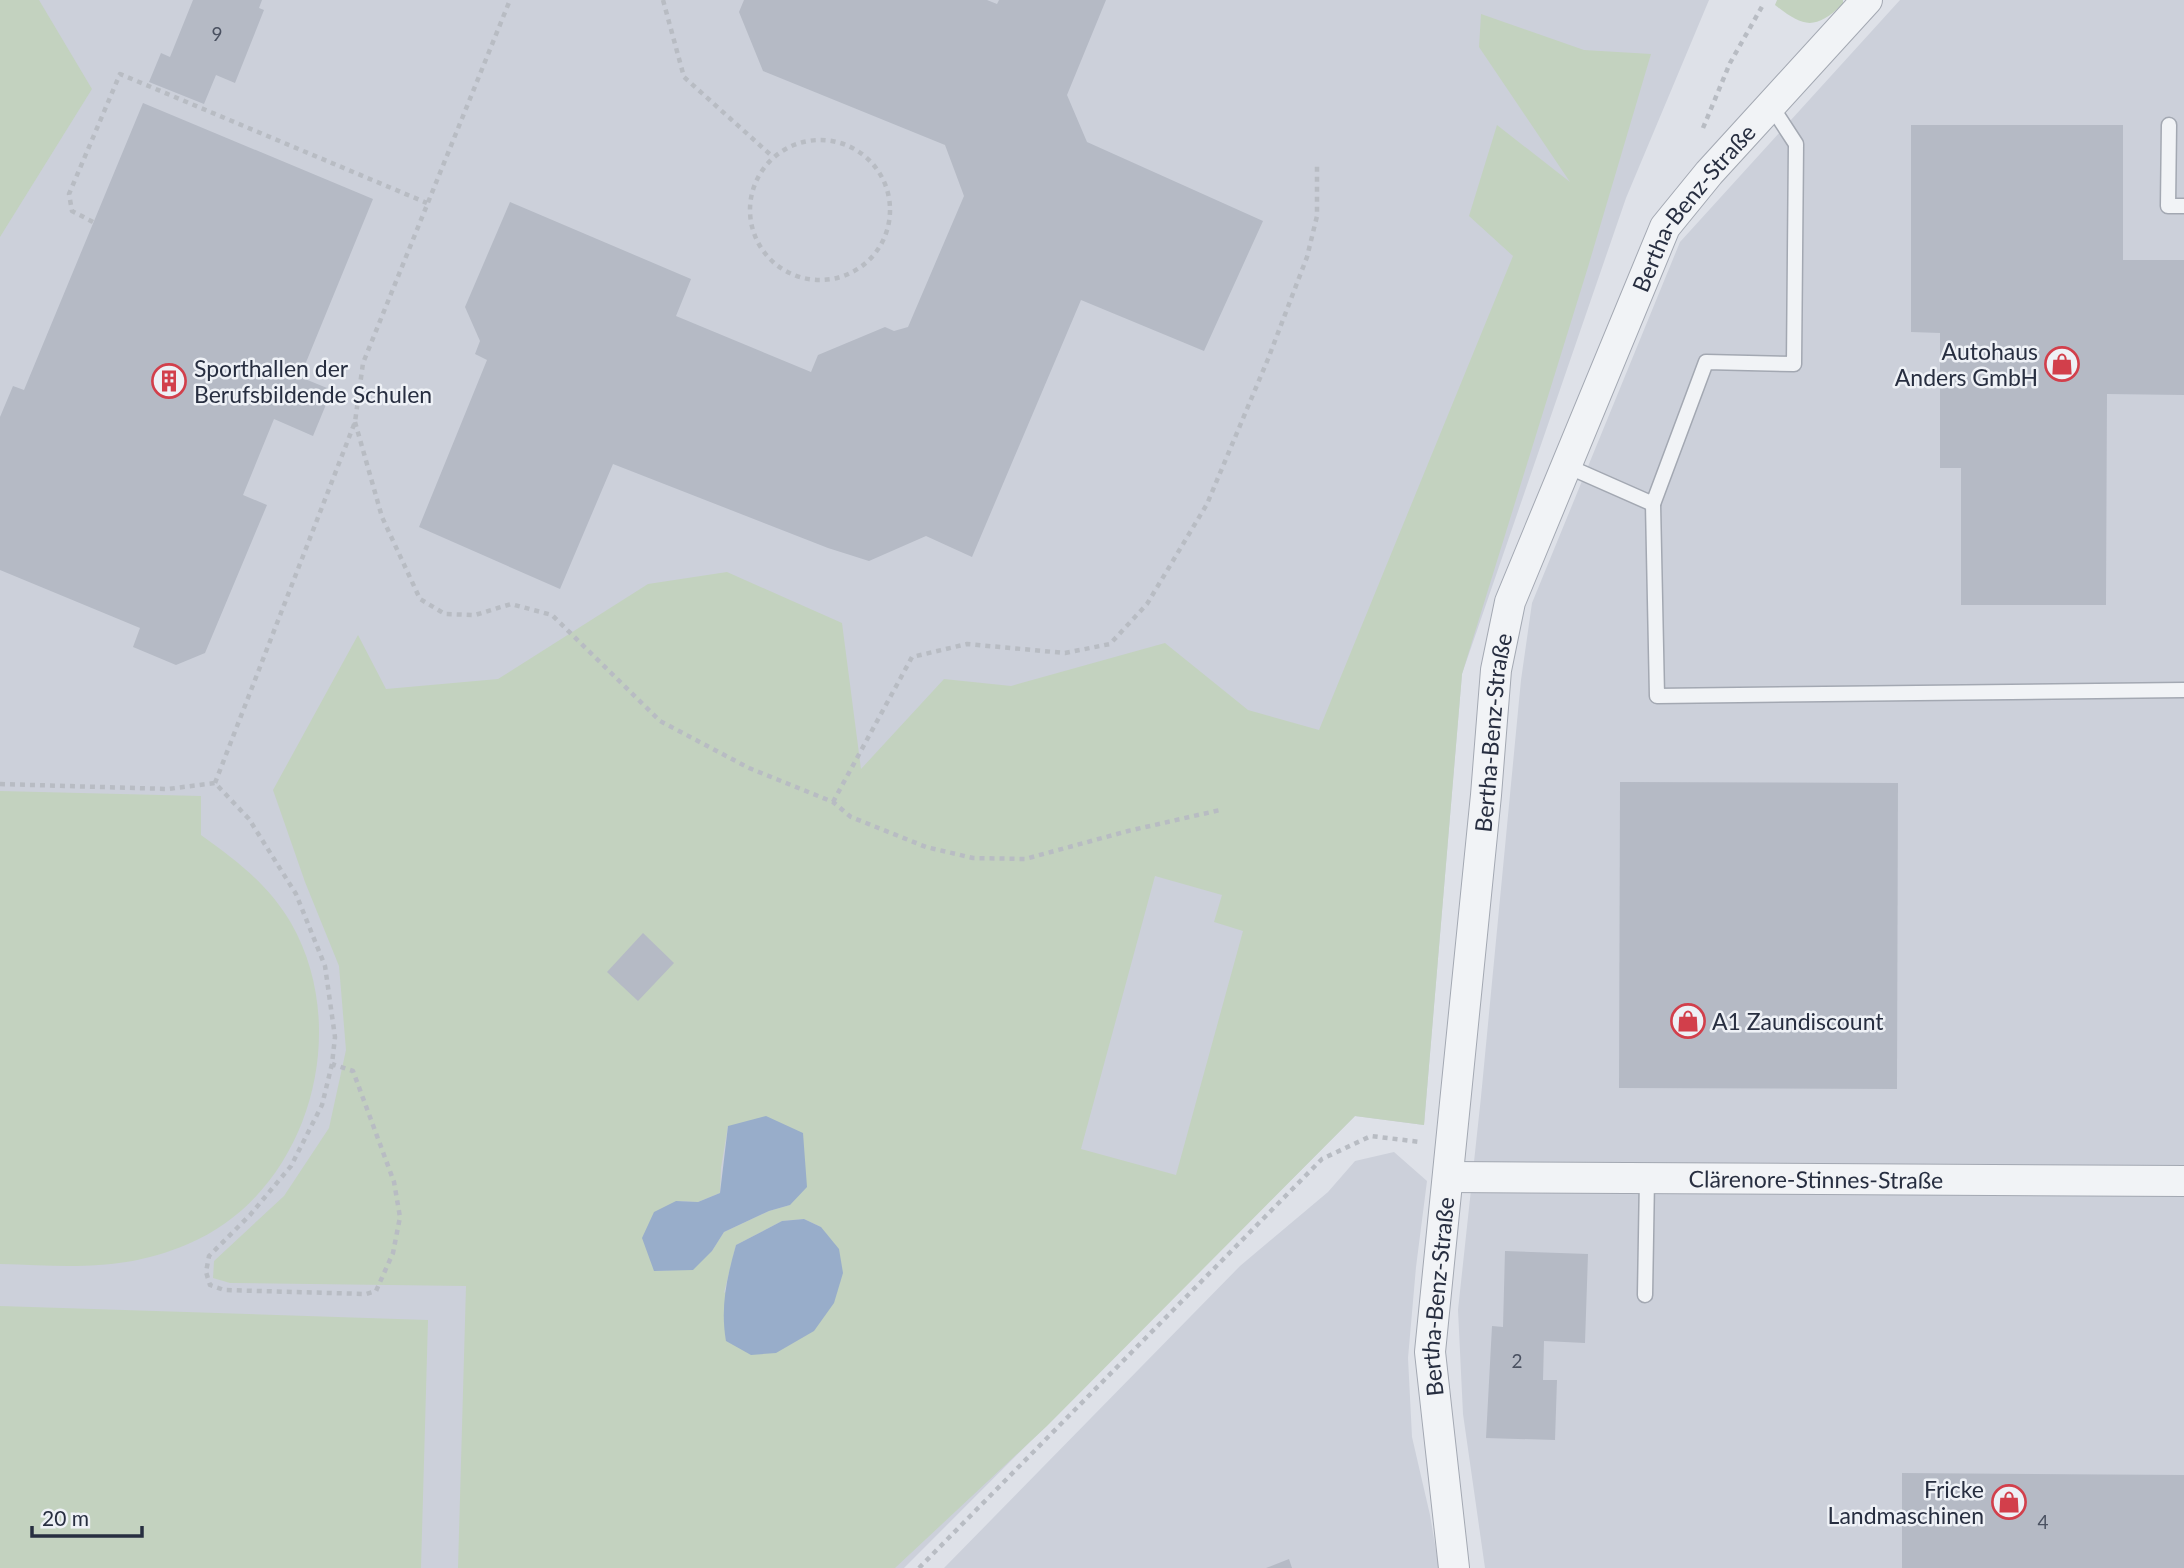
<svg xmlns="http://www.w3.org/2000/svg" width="2184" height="1568" font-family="Lato,sans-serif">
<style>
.built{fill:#ccd0da}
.green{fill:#c3d2bf;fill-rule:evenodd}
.water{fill:#98adca}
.building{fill:#b5bac5}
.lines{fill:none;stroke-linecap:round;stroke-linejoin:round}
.lane-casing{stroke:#a3a8b2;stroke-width:17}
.street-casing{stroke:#a3a8b2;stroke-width:32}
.path{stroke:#b8bcc3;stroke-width:4.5;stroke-dasharray:5 5;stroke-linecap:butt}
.lane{stroke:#f1f3f6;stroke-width:14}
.street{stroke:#f1f3f6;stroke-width:30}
.labels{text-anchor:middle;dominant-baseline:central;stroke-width:5;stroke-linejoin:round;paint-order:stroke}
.number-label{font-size:19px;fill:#4a5161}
.street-label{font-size:23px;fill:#272e40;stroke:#eef1f6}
.poi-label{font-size:23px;fill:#272e40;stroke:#eef1f6;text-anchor:end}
</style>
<rect width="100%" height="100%" fill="#dee1e8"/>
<g class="built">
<path d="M0 0H1709L1626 198 1462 674 1424 1125 1355 1116 904 1568H0Z"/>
<path d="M1900 0H2184V1568H1485L1463 1414 1458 1310 1481 1097 1521 680 1532 603 1680 242Z"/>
<path d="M1394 1152 1427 1181 1416 1267 1408 1358 1412 1437 1430 1515 1439 1568H944L1240 1266 1328 1192 1355 1161Z"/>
</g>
<g class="green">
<path d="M0 0H39L92 89 0 237Z"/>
<path d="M1777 0H1843V4C1815 30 1804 28 1775 5Z"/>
<path d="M1481 14 1584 50 1651 54 1588 267 1462 674 1424 1125 1355 1116 1047 1426 895 1568H458L466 1286 230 1283 213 1278 214 1261 284 1196 329 1128 346 1050 339 966 305 882 273 790 358 635 386 689 498 679 648 584 727 572 842 623 861 769 944 679 1011 686 1165 643 1248 710 1319 730 1513 256 1469 216 1497 125 1570 182 1479 47ZM1155 876 1222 895 1214 922 1243 931 1176 1175 1081 1149ZM728 1126 790 1205 769 1211 724 1232 712 1251 674 1270 654 1271 676 1201 698 1202 720 1193 721 1168ZM804 1219 821 1227 724 1293 736 1245 782 1221Z"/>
<path d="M0 791 201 796V835C237 861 268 884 291 923 354 1033 307 1194 188 1244 123 1272 69 1266 0 1264Z"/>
<path d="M0 1306 428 1320 421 1568H0Z"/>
</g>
<g class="water">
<path d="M766 1116 803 1133 807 1187 790 1205 769 1211 724 1232 712 1251 693 1270 654 1271 642 1238 654 1212 676 1201 698 1202 720 1193 728 1126Z"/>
<path d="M804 1219 821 1227 839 1249 843 1273 834 1303 814 1331 776 1353 751 1355 726 1341C720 1307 727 1277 736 1245L782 1221Z"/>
</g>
<g class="building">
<path d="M193 0H262L259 8 264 10 235 83 216 75 204 104 149 82 161 53 170 57Z"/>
<path d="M744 0H987L997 4 999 0H1106L1067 95 1087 142 1263 221 1204 351 1081 300 972 557 926 536 869 561 828 548 613 464 560 589 419 527 487 360 475 354 480 341 465 307 510 202 691 279 676 316 811 372 818 355 885 327 894 331 908 327 964 196 945 145 763 71 739 12Z"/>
<path d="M143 103 373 199 300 377 332 390 313 436 274 419 243 495 267 505 205 653 176 665 133 647 140 628 0 570V417L13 386 24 390Z"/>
<path d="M1911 125H2123V260H2184V395L2107 394 2106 605H1961V468H1940V333L1911 332Z"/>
<path d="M1620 782 1898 783 1897 1089 1619 1088Z"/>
<path d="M643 933 674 963 638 1001 607 972Z"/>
<path d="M1505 1251 1588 1254 1585 1343 1544 1341 1543 1380H1557L1555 1440 1486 1438 1492 1326 1503 1327Z"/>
<path d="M1902 1473 2184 1475V1568H1902Z"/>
<path d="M1289 1559 1292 1568H1266Z"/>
</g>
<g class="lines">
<g class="lane-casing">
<g id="lane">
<path d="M2169 125 2168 206H2184"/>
<path d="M1567 466 1653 504 1706 362 1794 364 1796 144 1770 104"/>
<path d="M1653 504 1657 696 2184 690"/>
<path d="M1645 1295 1647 1178"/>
</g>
</g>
<g class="street-casing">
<g id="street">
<path id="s1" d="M1448 1177 2184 1181"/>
<path id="s2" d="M1454 1568 1430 1352 1486 795 1496 670 1510 602 1665 227 1709 173 1867 0"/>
</g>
</g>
<g class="path">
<path d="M663 0 684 77 773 157"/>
<path d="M1703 128 1730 63 1764 3"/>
<circle cx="820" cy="210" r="70"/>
<path d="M93 222 72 211 69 194 120 74 427 203"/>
<path d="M355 422 382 517 420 599 445 614 475 615 511 604 552 615 660 721 749 768 833 802 851 817 926 847 973 858 1025 859 1128 831 1220 810"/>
<path d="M215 783 355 422 363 363 510 0"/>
<path d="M0 784 168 789 215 783 249 819 296 894 325 966 335 1037 332 1064 322 1105 291 1166 250 1215 209 1256 206 1272 210 1285 224 1290 366 1294 376 1291 393 1253 400 1217 394 1182 353 1071 332 1064"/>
<path d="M833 802 912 657 967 644 1065 653 1110 644 1147 604 1207 504 1268 359 1307 257 1317 216V163"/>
<path d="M919 1568 1322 1159 1371 1136 1420 1142"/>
</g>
<use href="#lane" class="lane"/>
<use href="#street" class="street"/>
</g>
<defs>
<g id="shop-ring" transform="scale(1.75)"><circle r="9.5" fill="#eef1f6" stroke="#d23f4b" stroke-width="1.5"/><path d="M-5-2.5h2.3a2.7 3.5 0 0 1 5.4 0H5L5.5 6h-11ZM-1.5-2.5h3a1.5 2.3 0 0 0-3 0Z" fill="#d23f4b"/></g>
<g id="building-ring" transform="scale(1.75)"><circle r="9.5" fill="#eef1f6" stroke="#d23f4b" stroke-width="1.5"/><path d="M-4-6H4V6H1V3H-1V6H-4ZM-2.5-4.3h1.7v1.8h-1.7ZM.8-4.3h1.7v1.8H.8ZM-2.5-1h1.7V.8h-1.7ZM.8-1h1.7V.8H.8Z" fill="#d23f4b"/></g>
</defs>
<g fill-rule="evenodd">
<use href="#shop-ring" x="2062" y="364"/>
<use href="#building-ring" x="169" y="381"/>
<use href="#shop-ring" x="1688" y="1021"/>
<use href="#shop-ring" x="2009" y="1502"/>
</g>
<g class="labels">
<g class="number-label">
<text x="217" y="33">9</text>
<text x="1517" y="1360">2</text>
<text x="2043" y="1521">4</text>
</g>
<g class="street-label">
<text stroke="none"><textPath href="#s2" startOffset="1409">Bertha-Benz-Straße</textPath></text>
<text stroke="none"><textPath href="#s2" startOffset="840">Bertha-Benz-Straße</textPath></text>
<text stroke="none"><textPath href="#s1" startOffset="368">Clärenore-Stinnes-Straße</textPath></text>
<text stroke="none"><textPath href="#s2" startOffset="273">Bertha-Benz-Straße</textPath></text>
</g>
<g class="poi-label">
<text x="2038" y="351">Autohaus<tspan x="2038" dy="26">Anders GmbH</tspan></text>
<text x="194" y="368" text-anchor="start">Sporthallen der<tspan x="194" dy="26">Berufsbildende Schulen</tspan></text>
<text x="1712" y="1021" text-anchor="start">A1 Zaundiscount</text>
<text x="1984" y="1489">Fricke<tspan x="1984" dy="26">Landmaschinen</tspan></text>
</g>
</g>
<path d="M32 1526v10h110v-10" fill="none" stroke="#272e40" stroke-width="3.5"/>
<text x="42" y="1526" font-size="21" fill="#272e40" stroke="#eef1f6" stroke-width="5" paint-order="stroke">20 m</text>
</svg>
